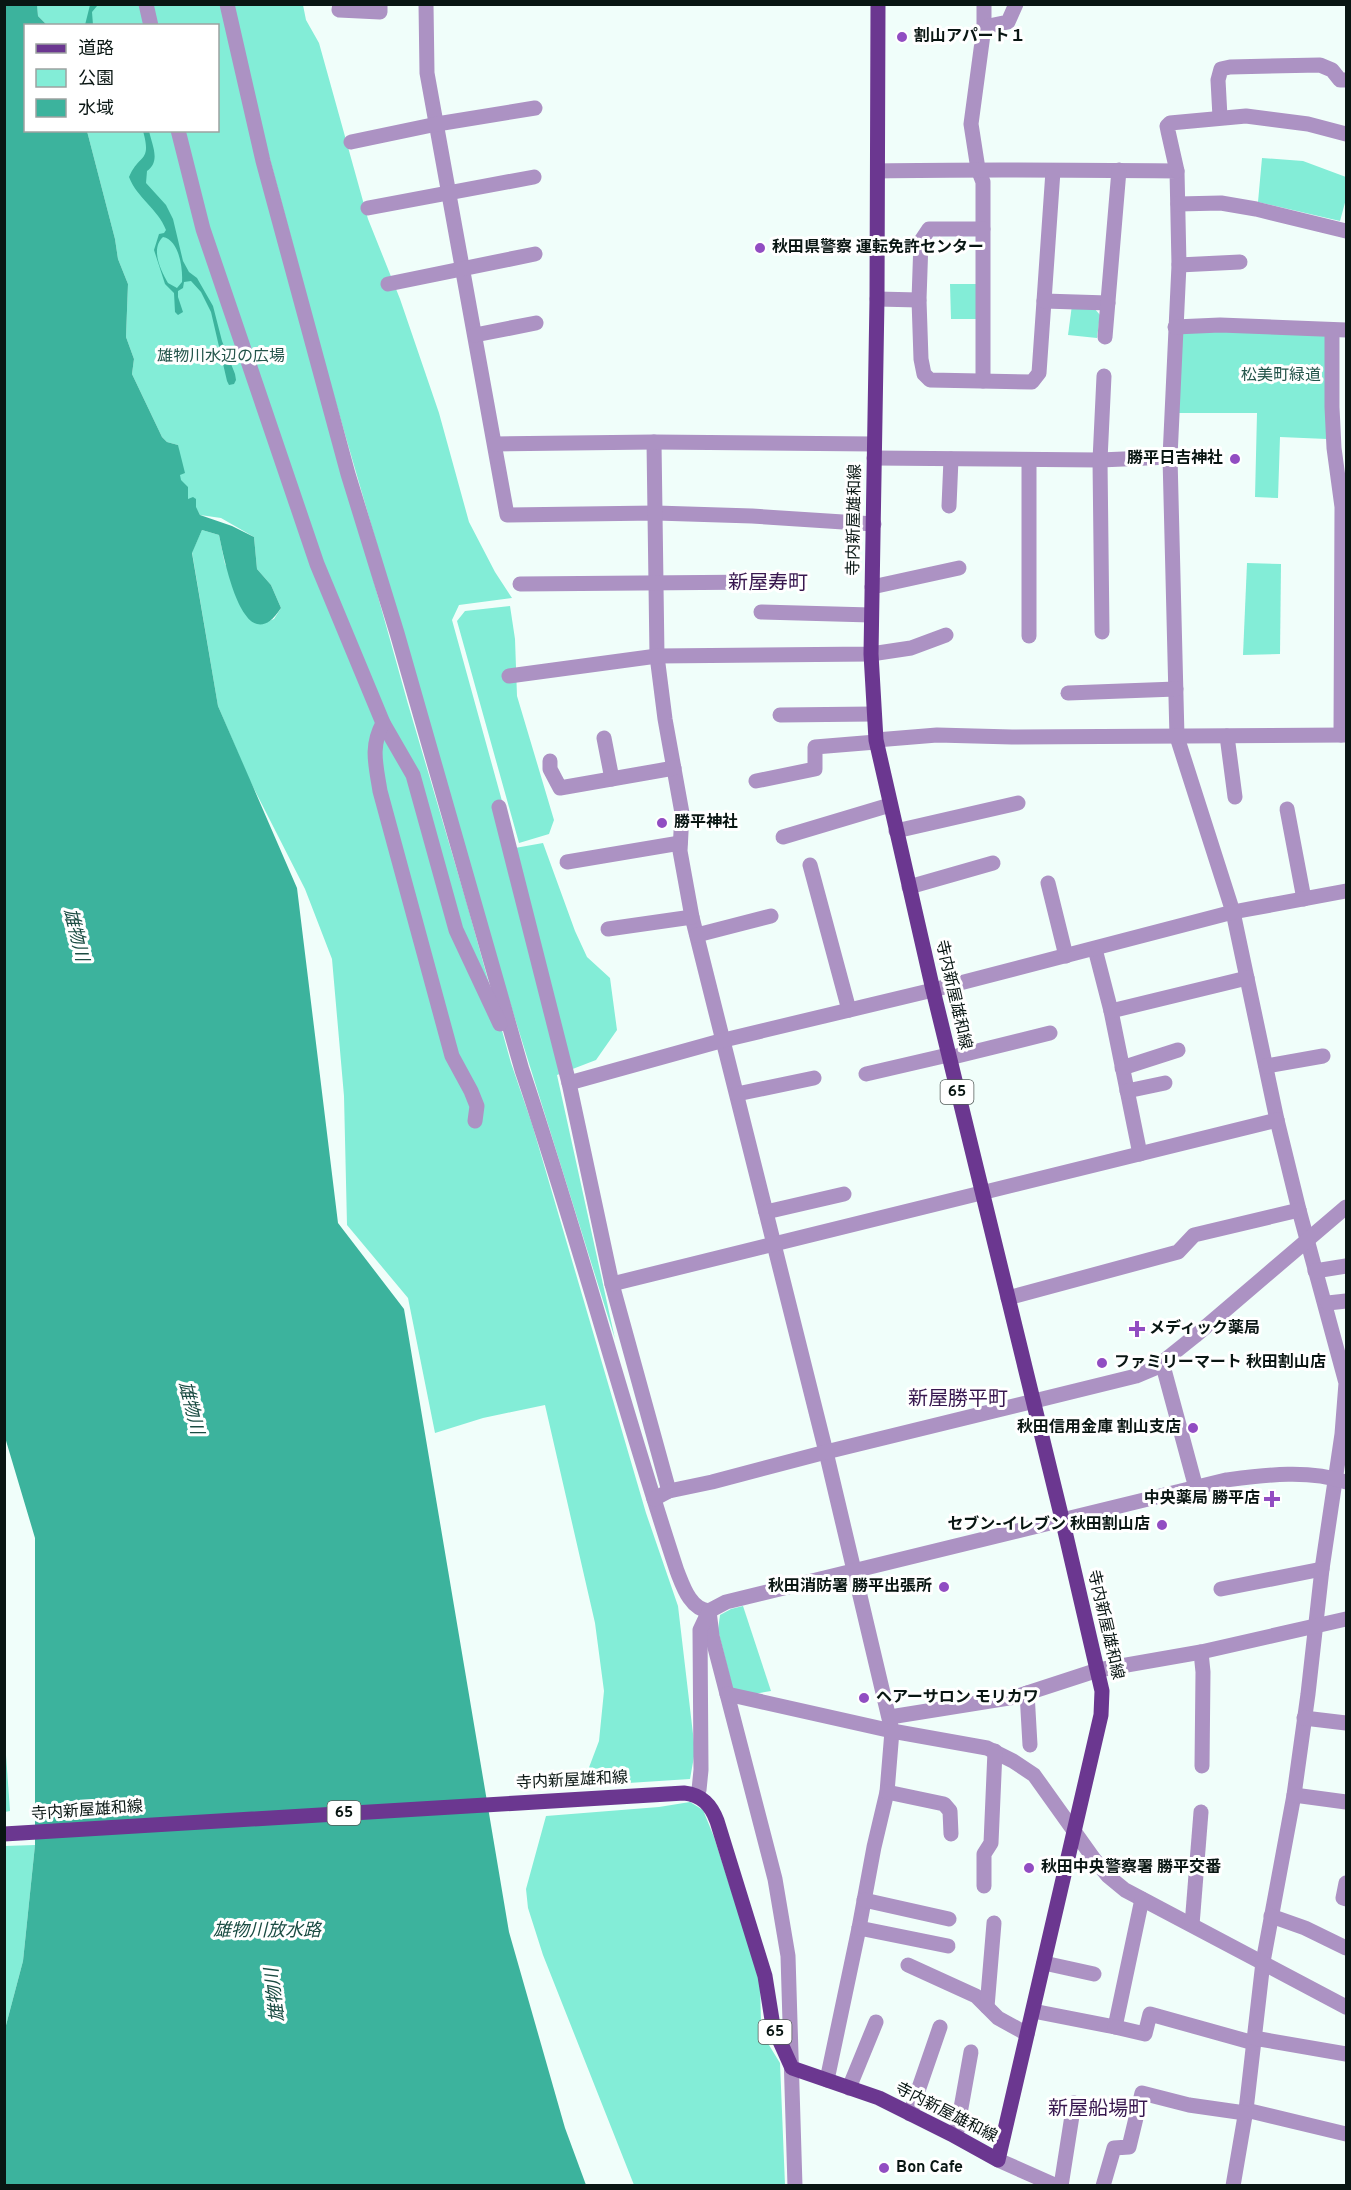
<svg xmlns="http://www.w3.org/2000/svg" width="1351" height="2190" font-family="Overpass,'Noto Sans JP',sans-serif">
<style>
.green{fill:#83edd7}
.water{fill:#3cb39d;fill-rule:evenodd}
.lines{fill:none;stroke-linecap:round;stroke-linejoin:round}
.minor{stroke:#ac92c3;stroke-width:15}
.major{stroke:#6b3790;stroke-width:15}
.poi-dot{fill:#914dc2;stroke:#fff;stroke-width:2}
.labels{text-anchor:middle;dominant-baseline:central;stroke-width:6;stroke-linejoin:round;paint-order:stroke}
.shield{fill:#fff;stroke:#535c5a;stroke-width:1.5}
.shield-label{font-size:15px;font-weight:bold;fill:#091613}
.poi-label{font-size:16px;font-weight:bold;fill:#091613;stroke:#fff;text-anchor:start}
.park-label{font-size:16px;fill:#24554b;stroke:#fff}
.street-label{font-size:16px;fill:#091613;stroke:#fff}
.water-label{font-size:18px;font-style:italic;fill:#1a4b42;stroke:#fff}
.quarter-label{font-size:20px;fill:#38174f;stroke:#fff}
</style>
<rect width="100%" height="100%" fill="#f0fefa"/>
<g class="green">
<path d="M37 5H222L268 203 408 704 467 904 511 1063 532 1124 646 1513 678 1606 695 1751 690 1779 582 1786 599 1741 604 1691 595 1623 545 1405 483 1418 435 1433 408 1298 347 1225 344 1096 332 959 305 889 249 779 218 706 192 552 202 530 219 535 225 564 261 624 274 619 281 608 271 585 257 569 254 537 221 518 200 515C197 508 192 505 188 500 177 485 179 462 178 445L167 442 162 437 132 374 134 359 126 337 128 284 118 259 115 239 87 131 218 130V26L47 25 38 16Z"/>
<path d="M234 5H303L306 20 319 43 368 219 400 299 439 413 469 522 495 572 512 598 459 605 452 620 515 848 543 843 575 931 587 957 610 978 617 1030 596 1060 557 1075 615 1339 503 980 327 372 253 96Z"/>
<path d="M1262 158 1303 161 1346 177V199L1340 221 1258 202Z"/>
<path d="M950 284H977V319H951Z"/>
<path d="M1072 305 1094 308 1100 315 1097 338 1068 335Z"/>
<path d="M1178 330 1326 334 1327 439 1280 437 1278 498 1255 497 1257 413H1175Z"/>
<path d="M1247 563 1281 564 1280 654 1243 655Z"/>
<path d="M510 606 515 639 517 696 554 820 549 834 519 843 457 621 465 611Z"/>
<path d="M743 1606 771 1691 754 1694 733 1690 718 1630 720 1615 731 1609Z"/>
<path d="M5 1741 10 1811 5 1812H4Z"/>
<path d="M690 1802 703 1810 714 1837 760 1980 761 2024 764 2037 780 2063 785 2185H634L543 1955 528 1908 526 1889 546 1816 659 1807Z"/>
<path d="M35 1845 23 1961 5 2029V1846Z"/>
</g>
<g class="water">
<path d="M37 4 38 16 47 25 26 26V130L87 131 115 239 118 259 128 284 126 337 134 359 132 374 162 437 167 442 178 445 185 473 180 475 181 480 188 487V499L193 497 196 499V507L200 515 232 526 254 537 257 569 271 585 281 608C244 665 224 558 219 535L202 530 192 553 218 706 297 888 338 1223 404 1309 509 1932 565 2128 586 2185 5 2186V2029L23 1961 35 1845V1538L4 1434V5Z"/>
<path d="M90 5H103L97 6 92 12 93 25H85Z"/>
<path d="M143 131H149C152 145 161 161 147 171L146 183 166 205 173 219 183 261 189 272 197 278 213 306 222 341 235 374 236 380 234 384 229 385 227 381 211 312 201 292 191 281 184 282 183 288 178 291V297L183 312 178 315 175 312 174 293 165 284 154 250 159 234 164 233 166 230C158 209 137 198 129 177 139 153 152 163 143 131ZM163 237C179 240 183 268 182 282L177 288 168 283C161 271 150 249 163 237Z"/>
</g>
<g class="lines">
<g class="minor">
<path d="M146 4 151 26"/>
<path d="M227 4 263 161 348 474 397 633 522 1070C578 1235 622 1405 677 1571 683 1586 690 1609 709 1611L712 1636 775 1879 788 1956 795 2186"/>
<path d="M340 4 339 10 380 12V4"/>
<path d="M426 4 427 73 507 515 656 513 752 516 874 524"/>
<path d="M984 4V27L971 124 978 169 983 182V229H929L921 241 919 300 921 359 924 374 930 380 1032 382 1039 373 1044 301 1108 303"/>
<path d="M984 27 1008 22 1016 4"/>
<path d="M1220 117 1218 80 1221 69 1230 67 1320 65 1332 70 1340 80H1346"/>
<path d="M178 130 203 229 317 564 383 723 413 775 456 930 500 1024"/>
<path d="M351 142 437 124 535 108"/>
<path d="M878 171C977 169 1077 170 1177 171L1179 265 1170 457 1177 737 1233 912 1277 1120 1299 1210 1346 1383 1342 1434 1322 1569 1308 1694 1294 1795 1263 1962 1246 2110 1233 2186"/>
<path d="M1177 171 1168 131 1167 126 1170 123 1246 116 1308 124 1346 134"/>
<path d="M1178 204 1221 203 1256 209 1346 231"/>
<path d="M368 208 534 177"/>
<path d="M1179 265 1240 262"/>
<path d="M388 284 535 254"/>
<path d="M877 299 919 300"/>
<path d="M1044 301 1053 171"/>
<path d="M1175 327 1220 325 1346 330"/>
<path d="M1332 330V407L1334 448 1342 507 1341 735"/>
<path d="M475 335 536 323"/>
<path d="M1105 337 1119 170"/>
<path d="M983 381V229"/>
<path d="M654 442 657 656 665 719 682 813 680 851 692 917 826 1452 892 1731 887 1792 874 1847 859 1928 827 2080"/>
<path d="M495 444 654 442 874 444"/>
<path d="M874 458 1100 460 1170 457"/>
<path d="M1029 460V636"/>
<path d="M949 506 951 459"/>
<path d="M520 584 762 582"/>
<path d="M872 587 959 568"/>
<path d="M761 612 871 615"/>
<path d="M1102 632 1100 460 1104 376"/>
<path d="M509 676 657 656 871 654 911 648 946 635"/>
<path d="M1068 693 1176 689"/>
<path d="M780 715 873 714"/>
<path d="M383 723C370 747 376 765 380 791L452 1056 471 1091 477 1106 475 1121"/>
<path d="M1227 736 1235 797"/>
<path d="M604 738 612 779"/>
<path d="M876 740 937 735 1012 737 1346 735"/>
<path d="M550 761V769L560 788 674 768"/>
<path d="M756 781 815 769V747L876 742"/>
<path d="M499 807 569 1083 612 1284 669 1491"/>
<path d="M1287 809 1304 899"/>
<path d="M896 831 1018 803"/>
<path d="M783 837 890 805"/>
<path d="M567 862 680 843"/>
<path d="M810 865 849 1010"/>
<path d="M1048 883 1066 956"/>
<path d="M909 887 993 863"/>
<path d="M608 929 692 917"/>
<path d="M697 935 771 916"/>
<path d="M1095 949 1111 1011 1140 1154"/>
<path d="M1111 1011 1247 978"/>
<path d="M949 1058 1050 1033"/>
<path d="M1266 1066 1323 1056"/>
<path d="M1122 1068 1178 1050"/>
<path d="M866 1074 948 1055"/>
<path d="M569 1083 724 1040 933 990 1233 912 1346 891"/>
<path d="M1127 1091 1165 1083"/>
<path d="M737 1094 814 1078"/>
<path d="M766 1212 844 1194"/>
<path d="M1315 1271 1346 1266"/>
<path d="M612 1284 1277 1120"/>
<path d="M1008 1298 1178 1252 1194 1235 1299 1210"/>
<path d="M1328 1303 1346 1301"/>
<path d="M1162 1362 1196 1488"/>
<path d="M654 1499 669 1491 712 1482 826 1452 1136 1376 1155 1368 1195 1336 1346 1207"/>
<path d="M1221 1589 1322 1569"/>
<path d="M1201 1652 1203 1672 1202 1766"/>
<path d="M1027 1693 1030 1745"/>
<path d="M727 1694 892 1731 987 1748 1013 1761 1034 1775 1094 1859 1108 1876 1125 1890 1346 2007"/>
<path d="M890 1717 1015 1697 1098 1670 1201 1652 1346 1619"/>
<path d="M1304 1718 1346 1723"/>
<path d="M887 1792 944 1804 950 1811 951 1834"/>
<path d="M695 1794 699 1790 701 1770 700 1630 709 1611 726 1602 1226 1480C1265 1475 1308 1469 1346 1482"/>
<path d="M1294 1795 1346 1802"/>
<path d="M1346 1883 1343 1898 1346 1899"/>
<path d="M984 1886V1854L991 1843 995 1751"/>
<path d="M864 1900 949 1919"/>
<path d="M1271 1916 1305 1928 1346 1948"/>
<path d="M1192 1925 1201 1812"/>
<path d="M859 1928 948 1946"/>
<path d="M1044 1963 1094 1974"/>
<path d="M908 1965 976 1996 998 2018 1027 2034"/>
<path d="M987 2007 994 1923"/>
<path d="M1033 2011 1115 2027 1142 1899"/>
<path d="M1115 2027 1145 2034 1150 2014 1254 2043"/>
<path d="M1254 2038 1346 2054"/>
<path d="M849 2088 876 2022"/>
<path d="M1246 2110 1346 2134"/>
<path d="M910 2114 940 2027"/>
<path d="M956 2136 971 2052"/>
<path d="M998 2160 1057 2186"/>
<path d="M1061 2186 1074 2103"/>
<path d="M1103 2186 1114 2148 1129 2147 1142 2093 1189 2105 1245 2113"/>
</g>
<path class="major" d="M4 1834 684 1793C702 1795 711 1805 717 1821L765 1976 773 2026 792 2068 879 2098 951 2134 998 2160 1101 1715 1102 1691 1064 1527 933 990 876 740 871 654 877 299 878 4"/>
</g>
<g class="poi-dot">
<circle cx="902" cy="37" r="6"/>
<circle cx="760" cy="248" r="6"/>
<circle cx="1235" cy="459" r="6"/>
<circle cx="662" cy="823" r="6"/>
<path d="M1134 1320h6v6h6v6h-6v6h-6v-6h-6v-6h6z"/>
<circle cx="1102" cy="1363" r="6"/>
<circle cx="1193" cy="1428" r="6"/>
<path d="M1269 1490h6v6h6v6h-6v6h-6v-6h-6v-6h6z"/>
<circle cx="1162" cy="1525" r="6"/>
<circle cx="944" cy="1587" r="6"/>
<circle cx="864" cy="1698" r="6"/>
<circle cx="1029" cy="1868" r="6"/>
<circle cx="884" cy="2168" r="6"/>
</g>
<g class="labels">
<g class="shield">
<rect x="940.5" y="1080" width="33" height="24" rx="4.5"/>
<rect x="327.5" y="1801" width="33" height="24" rx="4.5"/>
<rect x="758.5" y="2020" width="33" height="24" rx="4.5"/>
</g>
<g class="shield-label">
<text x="957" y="1092">65</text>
<text x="344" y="1813">65</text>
<text x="775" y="2032">65</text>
</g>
<g class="poi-label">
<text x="914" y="37">割山アパート１</text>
<text x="772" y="248">秋田県警察 運転免許センター</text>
<text x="1223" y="459" text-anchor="end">勝平日吉神社</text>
<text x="674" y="823">勝平神社</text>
<text x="1149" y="1329">メディック薬局</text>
<text x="1114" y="1363">ファミリーマート 秋田割山店</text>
<text x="1181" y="1428" text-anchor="end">秋田信用金庫 割山支店</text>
<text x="1260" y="1499" text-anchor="end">中央薬局 勝平店</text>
<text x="1150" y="1525" text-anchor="end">セブン-イレブン 秋田割山店</text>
<text x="932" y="1587" text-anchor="end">秋田消防署 勝平出張所</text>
<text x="876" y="1698">ヘアーサロン モリカワ</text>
<text x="1041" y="1868">秋田中央警察署 勝平交番</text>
<text x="896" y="2168">Bon Cafe</text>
</g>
<g class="park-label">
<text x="221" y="357">雄物川水辺の広場</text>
<text x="1281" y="376">松美町緑道</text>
</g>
<g class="street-label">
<text transform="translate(855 520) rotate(-89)">寺内新屋雄和線</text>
<text transform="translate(953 995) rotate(77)">寺内新屋雄和線</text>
<text transform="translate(1105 1625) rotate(77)">寺内新屋雄和線</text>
<text transform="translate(572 1781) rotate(-3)">寺内新屋雄和線</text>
<text transform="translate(87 1811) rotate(-4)">寺内新屋雄和線</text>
<text transform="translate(946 2113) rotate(27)">寺内新屋雄和線</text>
</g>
<g class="water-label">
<text transform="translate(75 935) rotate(76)">雄物川</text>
<text transform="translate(190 1408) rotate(76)">雄物川</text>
<text x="267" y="1931">雄物川放水路</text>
<text transform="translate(276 1995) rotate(-97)">雄物川</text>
</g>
<g class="quarter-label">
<text x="768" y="584">新屋寿町</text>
<text x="958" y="1400">新屋勝平町</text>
<text x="1098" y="2110">新屋船場町</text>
</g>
</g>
<rect width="1351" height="2190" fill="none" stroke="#091613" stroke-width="12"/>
<rect x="24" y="24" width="195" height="108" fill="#ffffff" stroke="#9da2a1" stroke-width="1.5"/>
<rect x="36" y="44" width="30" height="9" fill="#6b3790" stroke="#9da2a1" stroke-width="1.5"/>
<text x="78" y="54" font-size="18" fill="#091613">道路</text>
<rect x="36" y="69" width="30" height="18" fill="#83edd7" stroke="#9da2a1" stroke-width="1.5"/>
<text x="78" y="84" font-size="18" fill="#091613">公園</text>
<rect x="36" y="99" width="30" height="18" fill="#3cb39d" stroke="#9da2a1" stroke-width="1.5"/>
<text x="78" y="114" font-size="18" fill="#091613">水域</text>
</svg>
